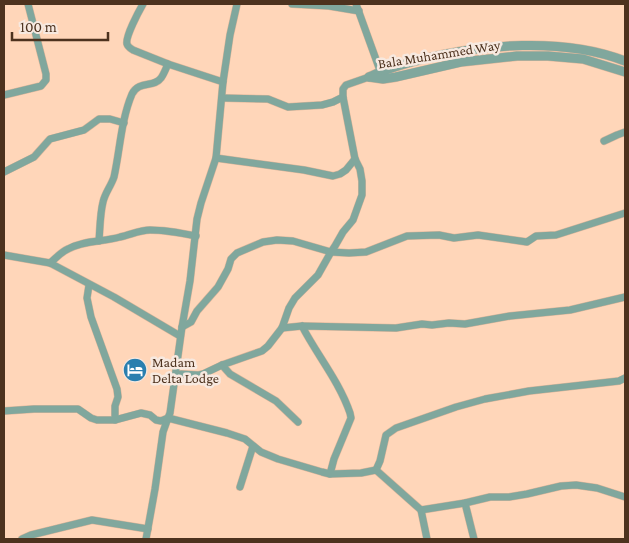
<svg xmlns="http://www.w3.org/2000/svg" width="629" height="543" font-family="'Crimson Pro',serif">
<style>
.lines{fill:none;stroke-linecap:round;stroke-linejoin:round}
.minor-casing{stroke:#dbb59a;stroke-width:8}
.tertiary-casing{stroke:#dbb59a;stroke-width:10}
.minor{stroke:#80a79d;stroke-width:7}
.tertiary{stroke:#80a79d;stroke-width:9}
.labels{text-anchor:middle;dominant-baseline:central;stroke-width:5;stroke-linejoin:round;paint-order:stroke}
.street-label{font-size:14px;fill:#4d321e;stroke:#f7e9e0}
.poi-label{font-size:14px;fill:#4d321e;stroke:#f7e9e0;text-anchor:start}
</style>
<rect width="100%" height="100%" fill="#ffd6b9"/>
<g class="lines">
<g class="minor-casing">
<g id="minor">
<path d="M143 4C139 11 125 37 127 44 128 47 130 48 133 50L168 64 223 82"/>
<path d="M292 4 329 6 359 11"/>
<path d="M356 4 382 76"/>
<path d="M4 95 41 86 46 80V74L28 4"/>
<path d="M222 98 268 99 288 107 322 105 333 102 343 97"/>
<path d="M604 141 617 135 625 132"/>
<path d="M216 158 304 170 333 176 340 174 346 170 355 159"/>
<path d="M4 172 34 157 50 139 84 130 99 119H110L124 123"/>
<path d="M99 241C100 228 100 214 103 202 105 193 111 186 114 177 120 150 121 120 132 94 139 80 154 88 161 78 164 74 166 68 168 64"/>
<path d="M4 255 50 263 114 297 180 336"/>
<path d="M50 263C56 258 61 252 68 249 84 240 103 242 120 237 130 235 140 230 150 230 165 230 181 233 196 236"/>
<path d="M89 285 87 298 91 317 117 389 118 397 115 406V420"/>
<path d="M302 326C317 355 339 381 350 413L351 418 334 459 330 474"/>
<path d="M182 327 191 322 197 311 218 287 228 269 231 259 237 253 263 242 277 240 293 241 331 252 349 253 366 252 407 236 439 235 454 238 478 235 527 242 536 236 556 235 625 213"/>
<path d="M282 328 302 326 396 328 422 324 432 325 449 323 465 324 510 316 570 310 625 297"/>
<path d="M222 365 230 374 276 401 298 422"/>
<path d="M175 379 178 375 181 374 199 375 203 374 222 365 262 351 268 346 282 328 289 308 295 298 318 275 331 252 335 246 343 232 353 220 362 195V181L360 169 355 159 343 97V89L346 85 369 77"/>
<path d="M4 411 34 409H78L91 418 97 420H115L141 413 150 415 156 420 161 421 168 418 170 413 182 327 190 281 197 219 201 203 216 158 223 82 230 35 237 4"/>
<path d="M376 470 380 461 386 435 396 428 456 407 485 399 529 391 619 381 625 378"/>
<path d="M376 470 421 510 427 539"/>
<path d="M240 487 253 446"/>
<path d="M465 503 474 539"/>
<path d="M421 510 465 503 490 497H509L527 494 561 486 576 485 597 488 625 497"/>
<path d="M22 539 31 535 92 520 148 529"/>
<path d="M146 539 155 489 163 432 168 418 227 433 245 439 261 452 278 459 322 472 330 474 361 473 376 470"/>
</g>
</g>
<g class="tertiary-casing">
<g id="tertiary">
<path d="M369 77C385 69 401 65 419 60 481 44 564 37 625 61"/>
<path d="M369 77 383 79 396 77 461 62 517 56H548L583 59 625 72"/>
</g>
</g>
<use href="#minor" class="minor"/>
<use href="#tertiary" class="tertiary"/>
</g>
<defs>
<g id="hotel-disc" transform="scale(1.25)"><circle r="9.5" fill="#2a7faf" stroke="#f7e9e0"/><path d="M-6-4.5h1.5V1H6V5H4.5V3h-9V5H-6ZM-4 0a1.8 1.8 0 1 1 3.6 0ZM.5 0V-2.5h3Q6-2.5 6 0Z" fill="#fff"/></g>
</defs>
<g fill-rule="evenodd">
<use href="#hotel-disc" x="135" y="370"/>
</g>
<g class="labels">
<g class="street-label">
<text transform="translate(439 54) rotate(-9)">Bala Muhammed Way</text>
</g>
<g class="poi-label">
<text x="152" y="362">Madam<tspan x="152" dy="16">Delta Lodge</tspan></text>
</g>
</g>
<rect width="629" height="543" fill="none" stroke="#4d321e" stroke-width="10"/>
<path d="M12 32v8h96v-8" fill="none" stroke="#4d321e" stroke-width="2.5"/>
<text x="20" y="32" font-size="15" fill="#4d321e" stroke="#f7e9e0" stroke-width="4" paint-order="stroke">100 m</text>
</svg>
